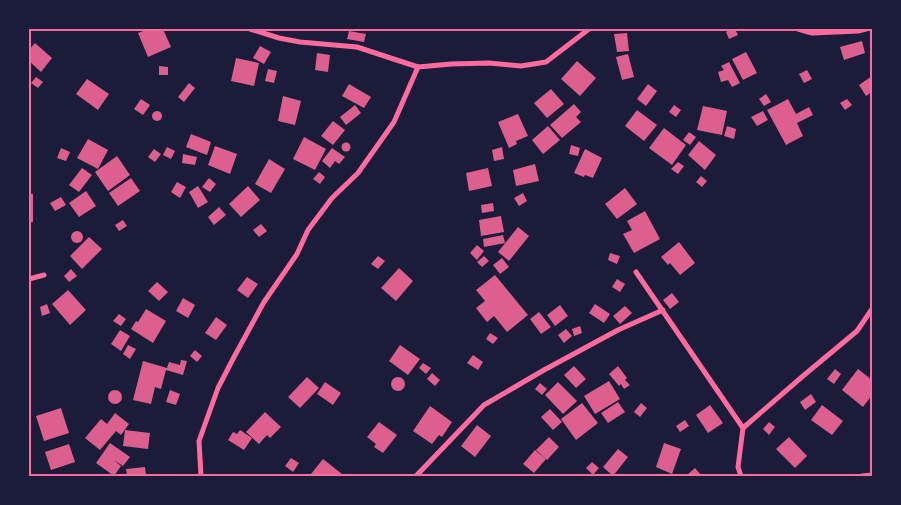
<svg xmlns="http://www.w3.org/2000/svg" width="901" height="505" font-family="Commissioner,sans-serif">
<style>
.building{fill:#dd5f8e}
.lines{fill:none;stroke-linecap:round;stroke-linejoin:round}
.minor{stroke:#ff6b9d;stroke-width:5}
.neatline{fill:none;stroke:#ff6b9d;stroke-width:2}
</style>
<rect width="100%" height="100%" fill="#1b1b3a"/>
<g class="building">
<path d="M148 29H163L171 47 148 57 138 33Z"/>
<path d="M732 29H735L738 35 729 39 726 32Z"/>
<path d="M349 31 366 34 364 42 347 39Z"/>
<path d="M627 33 629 51 617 52 614 34Z"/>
<path d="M862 41 865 53 844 60 840 47Z"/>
<path d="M35 43 52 58 41 72 29 61V50Z"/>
<path d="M260 46 271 52 264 64 253 58Z"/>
<path d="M746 52 757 73 743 80 732 59Z"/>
<path d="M317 53 330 55 328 72 315 70Z"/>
<path d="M628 54 634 77 622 80 616 57Z"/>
<path d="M236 58 259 63 254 86 231 81Z"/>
<path d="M577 61 596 78 580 96 561 79Z"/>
<path d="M729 62 740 83 732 87 728 80 721 82 718 72 724 70 721 66Z"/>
<path d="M159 66 168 67V75H159Z"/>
<path d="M268 69 277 71 274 83 265 81Z"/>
<path d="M807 70 812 79 804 83 799 74Z"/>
<path d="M872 76V92L866 96 859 85Z"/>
<path d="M36 77 43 82 38 88 31 83Z"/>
<path d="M87 79 109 94 98 110 76 94Z"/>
<path d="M189 83 195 88 184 102 178 97Z"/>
<path d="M349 84 371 97 364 108 342 96Z"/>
<path d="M648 84 657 91 646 106 637 99Z"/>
<path d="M551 89 564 104 547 118 534 103Z"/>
<path d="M766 94 771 102 764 106 759 99Z"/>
<path d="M283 96 301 101 295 125 278 121Z"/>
<path d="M141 99 150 105 143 115 134 109Z"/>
<path d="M788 99 796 114 809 107 813 115 797 123 803 136 786 145 767 110Z"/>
<path d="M847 99 852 105 845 110 840 103Z"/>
<path d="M574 104 581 112 576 117 581 122 562 138 550 125Z"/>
<path d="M355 105 361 113 346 125 340 117Z"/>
<path d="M674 105 681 110 676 117 669 112Z"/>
<path d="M703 106 727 111 722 135 697 130Z"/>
<path d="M637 110 657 125 644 141 625 126Z"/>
<path d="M763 111 768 120 757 126 751 117Z"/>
<circle cx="157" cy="116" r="5"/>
<path d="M518 114 528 136 516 141 517 144 509 148 498 122Z"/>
<path d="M333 121 345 130 333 145 321 136Z"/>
<path d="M548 126 560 140 543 154 532 140Z"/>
<path d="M727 126 736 129 734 139 724 136Z"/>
<path d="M664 128 686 145 672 165 649 148Z"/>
<path d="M689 132 696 137 690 145 683 140Z"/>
<path d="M191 134 211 142 207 155 186 147Z"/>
<path d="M304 137 326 149 315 170 293 159Z"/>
<path d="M88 139 108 150 98 169 77 158Z"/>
<path d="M699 141 716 155 705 170 688 155Z"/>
<circle cx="346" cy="147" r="4.5"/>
<path d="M571 145 580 148 578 156 569 154Z"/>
<path d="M215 146 237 154 230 174 208 165Z"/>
<path d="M167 147 175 151 171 159 163 155Z"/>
<path d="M502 147 504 159 494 161 492 150Z"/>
<path d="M61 148 70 152 66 161 57 158Z"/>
<path d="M332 148 345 157 339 164 335 161 330 168 322 161Z"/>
<path d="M154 149 161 154 155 162 148 157Z"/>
<path d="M585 149 602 158 593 178 585 175 584 177 574 173Z"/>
<path d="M183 154 197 157 195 165 182 163Z"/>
<path d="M117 156 130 175 108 191 95 172Z"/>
<path d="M269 159 285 169 271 193 255 184Z"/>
<path d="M678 162 684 166 678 174 671 169Z"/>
<path d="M535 164 539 181 516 186 513 170Z"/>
<path d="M82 168 92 175 79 192 69 185Z"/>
<path d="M488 168 492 186 469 191 466 173Z"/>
<path d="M319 172 325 177 320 184 313 179Z"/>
<path d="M701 176 707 181 702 187 696 182Z"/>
<path d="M131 178 140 191 118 206 109 193Z"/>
<path d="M209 178 216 184 210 192 202 187Z"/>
<path d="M177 182 186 187 180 198 171 192Z"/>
<path d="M198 186 208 202 198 208 189 192Z"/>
<path d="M248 186 260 200 241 217 229 204Z"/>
<path d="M625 188 637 204 617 219 605 204Z"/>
<path d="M86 191 96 206 79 217 69 203Z"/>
<path d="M523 193 527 201 519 206 514 198Z"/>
<rect x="29" y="194" width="4" height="28"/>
<path d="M61 197 66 205 55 211 50 203Z"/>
<path d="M493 203 494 211 482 213 481 205Z"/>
<path d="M219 207 226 215 214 225 208 217Z"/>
<path d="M645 211 660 239 634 253 623 234 632 230 627 221Z"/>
<path d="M501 216 504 232 481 236 479 220Z"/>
<path d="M123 220 127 226 119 231 115 225Z"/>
<path d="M261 224 267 231 259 237 253 230Z"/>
<path d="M518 227 529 236 509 261 498 252Z"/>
<circle cx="77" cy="237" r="6"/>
<path d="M503 235 505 243 484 247 483 239Z"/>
<path d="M89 237 102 249 82 269 70 256Z"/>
<path d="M679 242 695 263 680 275 670 263 668 265 661 257Z"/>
<path d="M477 245 484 251 477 260 470 253Z"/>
<path d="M610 253 620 256 617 264 608 260Z"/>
<path d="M378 256 385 261 378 269 371 264Z"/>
<path d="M484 256 489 261 482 267 477 262Z"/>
<path d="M502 258 509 267 500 274 493 265Z"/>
<path d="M399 268 413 281 396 301 381 288Z"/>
<path d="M71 269 77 276 69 282 64 276Z"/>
<path d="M495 275 528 315 507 332 494 316 487 322 476 308 485 301 476 290Z"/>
<path d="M247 277 258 284 248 298 237 290Z"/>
<path d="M617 279 625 284 620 292 612 287Z"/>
<path d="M157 282 168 292 159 301 148 291Z"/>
<path d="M68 290 86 310 70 325 52 304Z"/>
<path d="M672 293 679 302 670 309 663 300Z"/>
<path d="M183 298 195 305 188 318 176 311Z"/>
<path d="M47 304 50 313 42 316 40 307Z"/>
<path d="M595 304 610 314 604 323 589 313Z"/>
<path d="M560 305 568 316 555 326 547 315Z"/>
<path d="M625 306 632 313 620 324 613 316Z"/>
<path d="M146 309 166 321 153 343 131 329 136 321 138 322Z"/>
<path d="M539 312 551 327 541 334 530 319Z"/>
<path d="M119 314 126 319 121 326 113 321Z"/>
<path d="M216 317 227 325 216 340 205 333Z"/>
<path d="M580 326 582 333 574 336 572 329Z"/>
<path d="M566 329 572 336 564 343 558 335Z"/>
<path d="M120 330 130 336 121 351 111 344Z"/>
<path d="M490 333 498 338 493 344 486 339Z"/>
<path d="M128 345 136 349 130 359 123 354Z"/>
<path d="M400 345 420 359 408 375 389 361Z"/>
<path d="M195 350 202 356 197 362 190 356Z"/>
<path d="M473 355 483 362 478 370 467 363Z"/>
<path d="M181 360 187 361 183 375 166 370 161 389 155 387 151 404 133 400 143 361 167 368 169 362 180 365Z"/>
<path d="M423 363 431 368 426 374 419 368Z"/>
<path d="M574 366 586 379 576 388 564 375Z"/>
<path d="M618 366 627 378 625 380 630 385 624 389 621 384 619 386 609 374Z"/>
<path d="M835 369 841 374 834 384 827 379Z"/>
<path d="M858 369 872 380V395L863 407 842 390Z"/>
<path d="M432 373 440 380 435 386 427 379Z"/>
<path d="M307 377 319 388 300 408 288 397Z"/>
<circle cx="398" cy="384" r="7"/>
<path d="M609 381 620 399 595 414 584 396Z"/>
<path d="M325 382 341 393 333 405 317 394Z"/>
<path d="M558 382 577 401 563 414 545 395Z"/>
<path d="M540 383 547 389 542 395 535 389Z"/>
<path d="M170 390 180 394 176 405 166 402Z"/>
<circle cx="115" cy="397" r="7"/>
<path d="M811 394 816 402 805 410 800 402Z"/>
<path d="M618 402 625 412 608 423 601 413Z"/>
<path d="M582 403 598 423 576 440 561 419Z"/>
<path d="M641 403 647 408 640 417 634 412Z"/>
<path d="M710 405 723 423 708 433 696 415Z"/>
<path d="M822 405 843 421 832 435 811 420Z"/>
<path d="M430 406 452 422 442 437 439 435 432 444 413 431Z"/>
<path d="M61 408 69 433 44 441 36 416Z"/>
<path d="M550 409 562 422 553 430 541 417Z"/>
<path d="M265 412 281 427 270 438 267 435 259 444 246 432Z"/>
<path d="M115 413 129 424 121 435 116 431 100 450 85 438 101 419 107 424Z"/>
<path d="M685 420 689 426 680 432 676 426Z"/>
<path d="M379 422 397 435 383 453 374 447 376 444 367 437Z"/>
<path d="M769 422 775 427 769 435 763 429Z"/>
<path d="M477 425 491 436 475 457 461 446Z"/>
<path d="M125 430 150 433 148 449 123 446Z"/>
<path d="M240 430 252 438 244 450 228 440 233 432 237 434Z"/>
<path d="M549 437 559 447 547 460 536 450Z"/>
<path d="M789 437 807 456 795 468 776 449Z"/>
<path d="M110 443 130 457 123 466 114 460 121 466 114 476 96 463Z"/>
<path d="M664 443 681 449 672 474 656 467Z"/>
<path d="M69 444 75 462 51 470 45 452Z"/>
<path d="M618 449 628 457 613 476 603 467Z"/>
<path d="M535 450 546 459 534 473 523 464Z"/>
<path d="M291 458 299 463 293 472 285 466Z"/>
<path d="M323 459 342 474 340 476H315L311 474Z"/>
<path d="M592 462 599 468 593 475 586 468Z"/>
<path d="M145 467 146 475 127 476 126 469Z"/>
<path d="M695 468 701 475 699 476H686Z"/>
</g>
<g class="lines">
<g class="minor">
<path d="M250 29 279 38 300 42 357 47 418 67 451 64 489 63 521 66 546 62 589 29"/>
<path d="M798 29 812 33 858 31 866 29"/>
<path d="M636 272 743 428"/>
<path d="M29 279 44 275"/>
<path d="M201 476 199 441 218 388 234 357 264 302 297 254 308 230 332 198 358 173 394 122 418 67"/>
<path d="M416 476 484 405 544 370 618 330 663 310"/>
<path d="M741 476 738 467 743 428 803 376 857 331 872 309"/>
<path d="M862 476 872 475"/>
</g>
</g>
<rect width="901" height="505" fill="none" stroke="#1b1b3a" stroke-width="60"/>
<rect x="30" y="30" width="841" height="445" class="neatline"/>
</svg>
